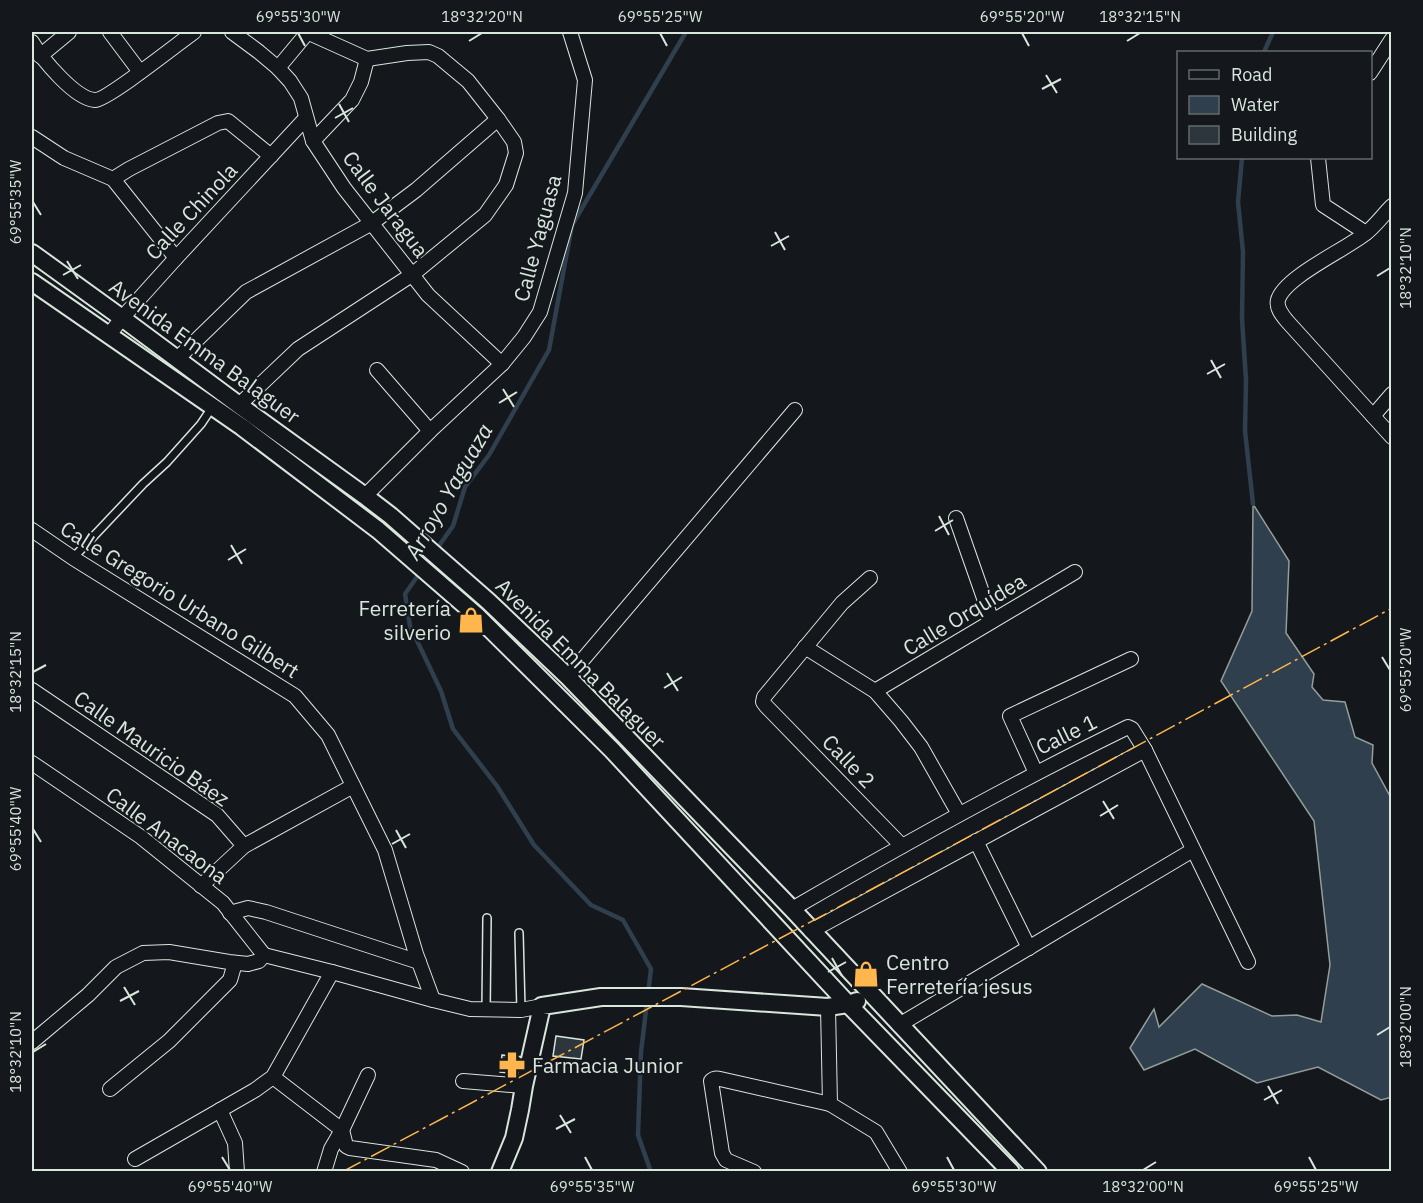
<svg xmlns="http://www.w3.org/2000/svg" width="1423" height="1203" font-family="'IBM Plex Sans',sans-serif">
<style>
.water{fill:#2f3f4d;stroke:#939e99;stroke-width:1.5}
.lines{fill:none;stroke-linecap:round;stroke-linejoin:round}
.stream{stroke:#2f3f4d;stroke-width:4.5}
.building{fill:#2c363c;stroke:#d8e6dc;stroke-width:1.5}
.service-casing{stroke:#d8e6dc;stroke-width:10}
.minor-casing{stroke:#d8e6dc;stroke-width:16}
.tertiary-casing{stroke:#d8e6dc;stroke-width:20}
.service{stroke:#14181c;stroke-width:7}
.minor{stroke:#14181c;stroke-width:14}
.tertiary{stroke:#14181c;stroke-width:16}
.power{stroke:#ffb74d;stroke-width:1.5;stroke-dasharray:21 4.5 3 4.5;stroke-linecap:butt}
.ticks{fill:none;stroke:#d8e6dc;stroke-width:2}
.labels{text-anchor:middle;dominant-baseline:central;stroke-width:4.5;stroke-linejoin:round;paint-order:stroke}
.street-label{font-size:21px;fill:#d8e6dc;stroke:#14181c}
.poi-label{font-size:21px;fill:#d8e6dc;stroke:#14181c;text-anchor:start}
.water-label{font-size:22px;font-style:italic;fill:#d8e6dc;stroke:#14181c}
.neatline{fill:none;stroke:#d8e6dc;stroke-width:2}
.ticks-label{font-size:15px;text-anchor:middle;fill:#d8e6dc}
</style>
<rect width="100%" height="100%" fill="#14181c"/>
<path class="water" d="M1253 504 1289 561 1286 633 1314 674 1312 687 1323 700 1345 702 1355 737 1373 745 1372 763 1391 798 1392 1097 1381 1100 1318 1067 1257 1083 1195 1049 1144 1070 1130 1048 1154 1009 1159 1027 1202 984 1272 1016 1297 1015 1321 1022 1330 965 1314 821 1221 681 1252 611Z"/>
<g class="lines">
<g class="stream">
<path d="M1264 52 1273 32"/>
<path d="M1242 158 1238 202 1243 252 1242 319 1246 380 1245 431 1253 504"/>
<path d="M436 550 453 526 465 487 489 455 549 350 572 225 686 32"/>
<path d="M431 557 405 594 410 626 441 691 453 729 497 786 534 845 591 905 623 920 651 969 641 1052 638 1135 651 1172"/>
</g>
</g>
<g class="building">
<path d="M556 1036 584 1040 581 1059 553 1056Z"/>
<path d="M502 1055 524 1057 522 1074 500 1072Z"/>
</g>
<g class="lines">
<g class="service-casing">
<g id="service">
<path d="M73 558 143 484 167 462 201 424 213 406"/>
<path d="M519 933 521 1010"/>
<path d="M486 1010 487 918"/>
</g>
</g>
<g class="minor-casing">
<g id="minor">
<path d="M110 32 140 72"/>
<path d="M232 32 259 52 278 68 290 81 301 98 313 141 344 188 428 295 502 364"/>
<path d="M32 42C42 59 75 99 95 100 107 100 180 42 194 32"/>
<path d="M40 56 69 32"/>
<path d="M278 68 308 32"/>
<path d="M1370 73 1392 39"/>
<path d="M32 137 64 158 113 179 176 258"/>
<path d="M313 141 352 100 361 82 367 59"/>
<path d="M1318 158 1323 205 1366 233"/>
<path d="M113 179 129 169 218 123 228 121 271 156"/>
<path d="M1392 206C1383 215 1375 226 1366 233 1347 249 1284 277 1278 300 1276 308 1282 315 1287 321L1392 437"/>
<path d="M109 335 122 318 176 258 306 118"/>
<path d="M177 359 246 292 372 223 416 190 498 119"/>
<path d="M377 370 430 431"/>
<path d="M239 405 298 349 413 274 485 215 506 185 516 153 514 142 498 119 468 81 438 56 429 52 407 53 367 59 307 32"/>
<path d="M1373 416 1392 394"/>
<path d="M365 496 430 431 502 364 524 337 540 312 575 193 585 80 570 32"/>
<path d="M956 518 992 621"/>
<path d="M32 530 73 558 295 696 328 735 385 850 416 954 433 1000"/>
<path d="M870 578 842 603 764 697 763 702 766 706 902 846"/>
<path d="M805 647 875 691 901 721 921 747 959 814"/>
<path d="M568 677 795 410"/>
<path d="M32 690 217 815 244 846"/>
<path d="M875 691 1075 572"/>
<path d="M32 763 141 837 223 903 264 955"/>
<path d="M1036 773 1010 716 1131 659"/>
<path d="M976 841 1029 948"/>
<path d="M201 886 244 846 353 786"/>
<path d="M792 909C902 845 1013 783 1128 727L1132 729 1145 750 1248 962"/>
<path d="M230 913 248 908 266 912 419 962"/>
<path d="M811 931 1145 750"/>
<path d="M264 955 332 972 433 1000 470 1009 521 1010 542 1006"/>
<path d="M828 1007 830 1104 876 1132 900 1172"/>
<path d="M899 1025 1193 850"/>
<path d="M32 1042 88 995 116 967 143 953 169 952 229 962 248 964 259 961 264 955"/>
<path d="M273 1077 342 1130 346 1146 350 1148 436 1160 462 1172"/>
<path d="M463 1081 524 1086"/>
<path d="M110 1089 169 1041 230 980 235 963"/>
<path d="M220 1110 235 1143 237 1172"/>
<path d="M135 1159 255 1090 273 1077 332 972"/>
<path d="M324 1172 331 1149 342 1130 368 1075"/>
<path d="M754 1172 726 1160 722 1153 711 1081C714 1078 716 1078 720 1079L830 1104"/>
</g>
</g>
<g class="tertiary-casing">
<g id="tertiary">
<path d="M32 253 122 318 239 405 365 496 391 516 488 601 568 677 625 736 792 909 1038 1172"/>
<path d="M32 282 242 427 378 530 476 615 612 750 848 1004 1011 1172"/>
<path d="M500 1172 514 1138 520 1110 524 1086 542 1006 601 997H681L828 1007 848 1004 857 1001"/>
</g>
</g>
<use href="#service" class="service"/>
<use href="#minor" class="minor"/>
<use href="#tertiary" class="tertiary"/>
<path class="power" d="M342 1172 848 902 1392 608"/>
</g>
<path class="ticks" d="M298 33 305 46M660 33 667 46M1022 33 1029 46M469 41 482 33M1127 41 1140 33M1046 75 1057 93M1042 89 1061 79M339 104 349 122M335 118 353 108M33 202 41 215M775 232 785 250M771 246 789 236M67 261 78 279M63 275 81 265M1377 276 1390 268M1211 360 1221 378M1207 374 1225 364M503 389 514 407M499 403 517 392M939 516 949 535M935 531 953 520M231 545 242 564M228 560 246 549M1382 657 1390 670M33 672 46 665M667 673 678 691M664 688 682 677M1103 801 1114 819M1100 816 1118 805M33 829 41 842M396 830 406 848M392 844 410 834M832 958 842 976M828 972 846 962M124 987 135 1005M120 1001 139 991M1377 1035 1390 1027M33 1052 46 1044M1268 1086 1278 1104M1264 1100 1282 1090M560 1115 571 1133M556 1129 575 1119M222 1157 230 1170M585 1157 592 1170M947 1157 954 1170M1309 1157 1316 1170M1143 1170 1156 1162"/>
<defs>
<g id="shop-bare" transform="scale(2.07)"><path d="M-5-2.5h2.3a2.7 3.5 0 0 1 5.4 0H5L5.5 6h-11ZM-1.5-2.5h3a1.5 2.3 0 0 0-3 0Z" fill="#ffb74d" stroke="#14181c" stroke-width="2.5" paint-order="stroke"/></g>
<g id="pharmacy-bare" transform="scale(2.07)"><path d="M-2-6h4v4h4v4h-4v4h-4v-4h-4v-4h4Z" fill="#ffb74d" stroke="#14181c" stroke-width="2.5" paint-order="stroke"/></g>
</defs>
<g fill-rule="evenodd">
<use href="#shop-bare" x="471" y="620"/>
<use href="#shop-bare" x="866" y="974"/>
<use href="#pharmacy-bare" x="512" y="1065"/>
</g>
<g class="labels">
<g class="street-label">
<text transform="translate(386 204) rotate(53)">Calle Jaragua</text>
<text transform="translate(191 211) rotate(-47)">Calle Chinola</text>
<text transform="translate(537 238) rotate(-75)">Calle Yaguasa</text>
<text transform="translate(205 351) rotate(36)">Avenida Emma Balaguer</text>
<text transform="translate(180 599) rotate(32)">Calle Gregorio Urbano Gilbert</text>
<text transform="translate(964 614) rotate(-31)">Calle Orquídea</text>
<text transform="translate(581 663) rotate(45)">Avenida Emma Balaguer</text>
<text transform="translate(1066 734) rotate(-26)">Calle 1</text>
<text transform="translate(152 748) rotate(35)">Calle Mauricio Báez</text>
<text transform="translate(849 761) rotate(46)">Calle 2</text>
<text transform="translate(167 835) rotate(37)">Calle Anacaona</text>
</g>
<g class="poi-label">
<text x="451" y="608" text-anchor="end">Ferretería<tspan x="451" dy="24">silverio</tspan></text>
<text x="886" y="962">Centro<tspan x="886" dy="24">Ferretería jesus</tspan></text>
<text x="532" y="1065">Farmacia Junior</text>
</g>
<g class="water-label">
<text transform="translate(448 491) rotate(-60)">Arroyo Yaguaza</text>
</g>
</g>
<rect width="1423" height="1203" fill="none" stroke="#14181c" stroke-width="66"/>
<rect x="1177" y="51" width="195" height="108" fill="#14181c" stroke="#626a69" stroke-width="1.5"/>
<rect x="1189" y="70" width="30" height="9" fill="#14181c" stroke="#626a69" stroke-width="1.5"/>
<text x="1231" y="81" font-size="18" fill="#d8e6dc">Road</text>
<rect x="1189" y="96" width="30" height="18" fill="#2f3f4d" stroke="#626a69" stroke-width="1.5"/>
<text x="1231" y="111" font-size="18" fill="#d8e6dc">Water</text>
<rect x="1189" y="126" width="30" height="18" fill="#2c363c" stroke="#626a69" stroke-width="1.5"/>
<text x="1231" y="141" font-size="18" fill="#d8e6dc">Building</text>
<rect x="33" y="33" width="1357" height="1137" class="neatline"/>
<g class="ticks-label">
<text x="298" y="22">69°55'30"W</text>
<text x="482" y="22">18°32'20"N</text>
<text x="660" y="22">69°55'25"W</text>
<text x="1022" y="22">69°55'20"W</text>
<text x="1140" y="22">18°32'15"N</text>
<text transform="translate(16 202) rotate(-90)" y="5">69°55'35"W</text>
<text transform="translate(1406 268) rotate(-90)" y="5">18°32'10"N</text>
<text transform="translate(1406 670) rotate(-90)" y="5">69°55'20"W</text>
<text transform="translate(16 672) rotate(-90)" y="5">18°32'15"N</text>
<text transform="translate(16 829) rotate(-90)" y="5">69°55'40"W</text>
<text transform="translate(1406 1027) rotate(-90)" y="5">18°32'00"N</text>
<text transform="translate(16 1052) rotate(-90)" y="5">18°32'10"N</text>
<text x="230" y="1192">69°55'40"W</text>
<text x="592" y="1192">69°55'35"W</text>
<text x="954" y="1192">69°55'30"W</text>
<text x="1143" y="1192">18°32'00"N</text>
<text x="1316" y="1192">69°55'25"W</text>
</g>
</svg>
